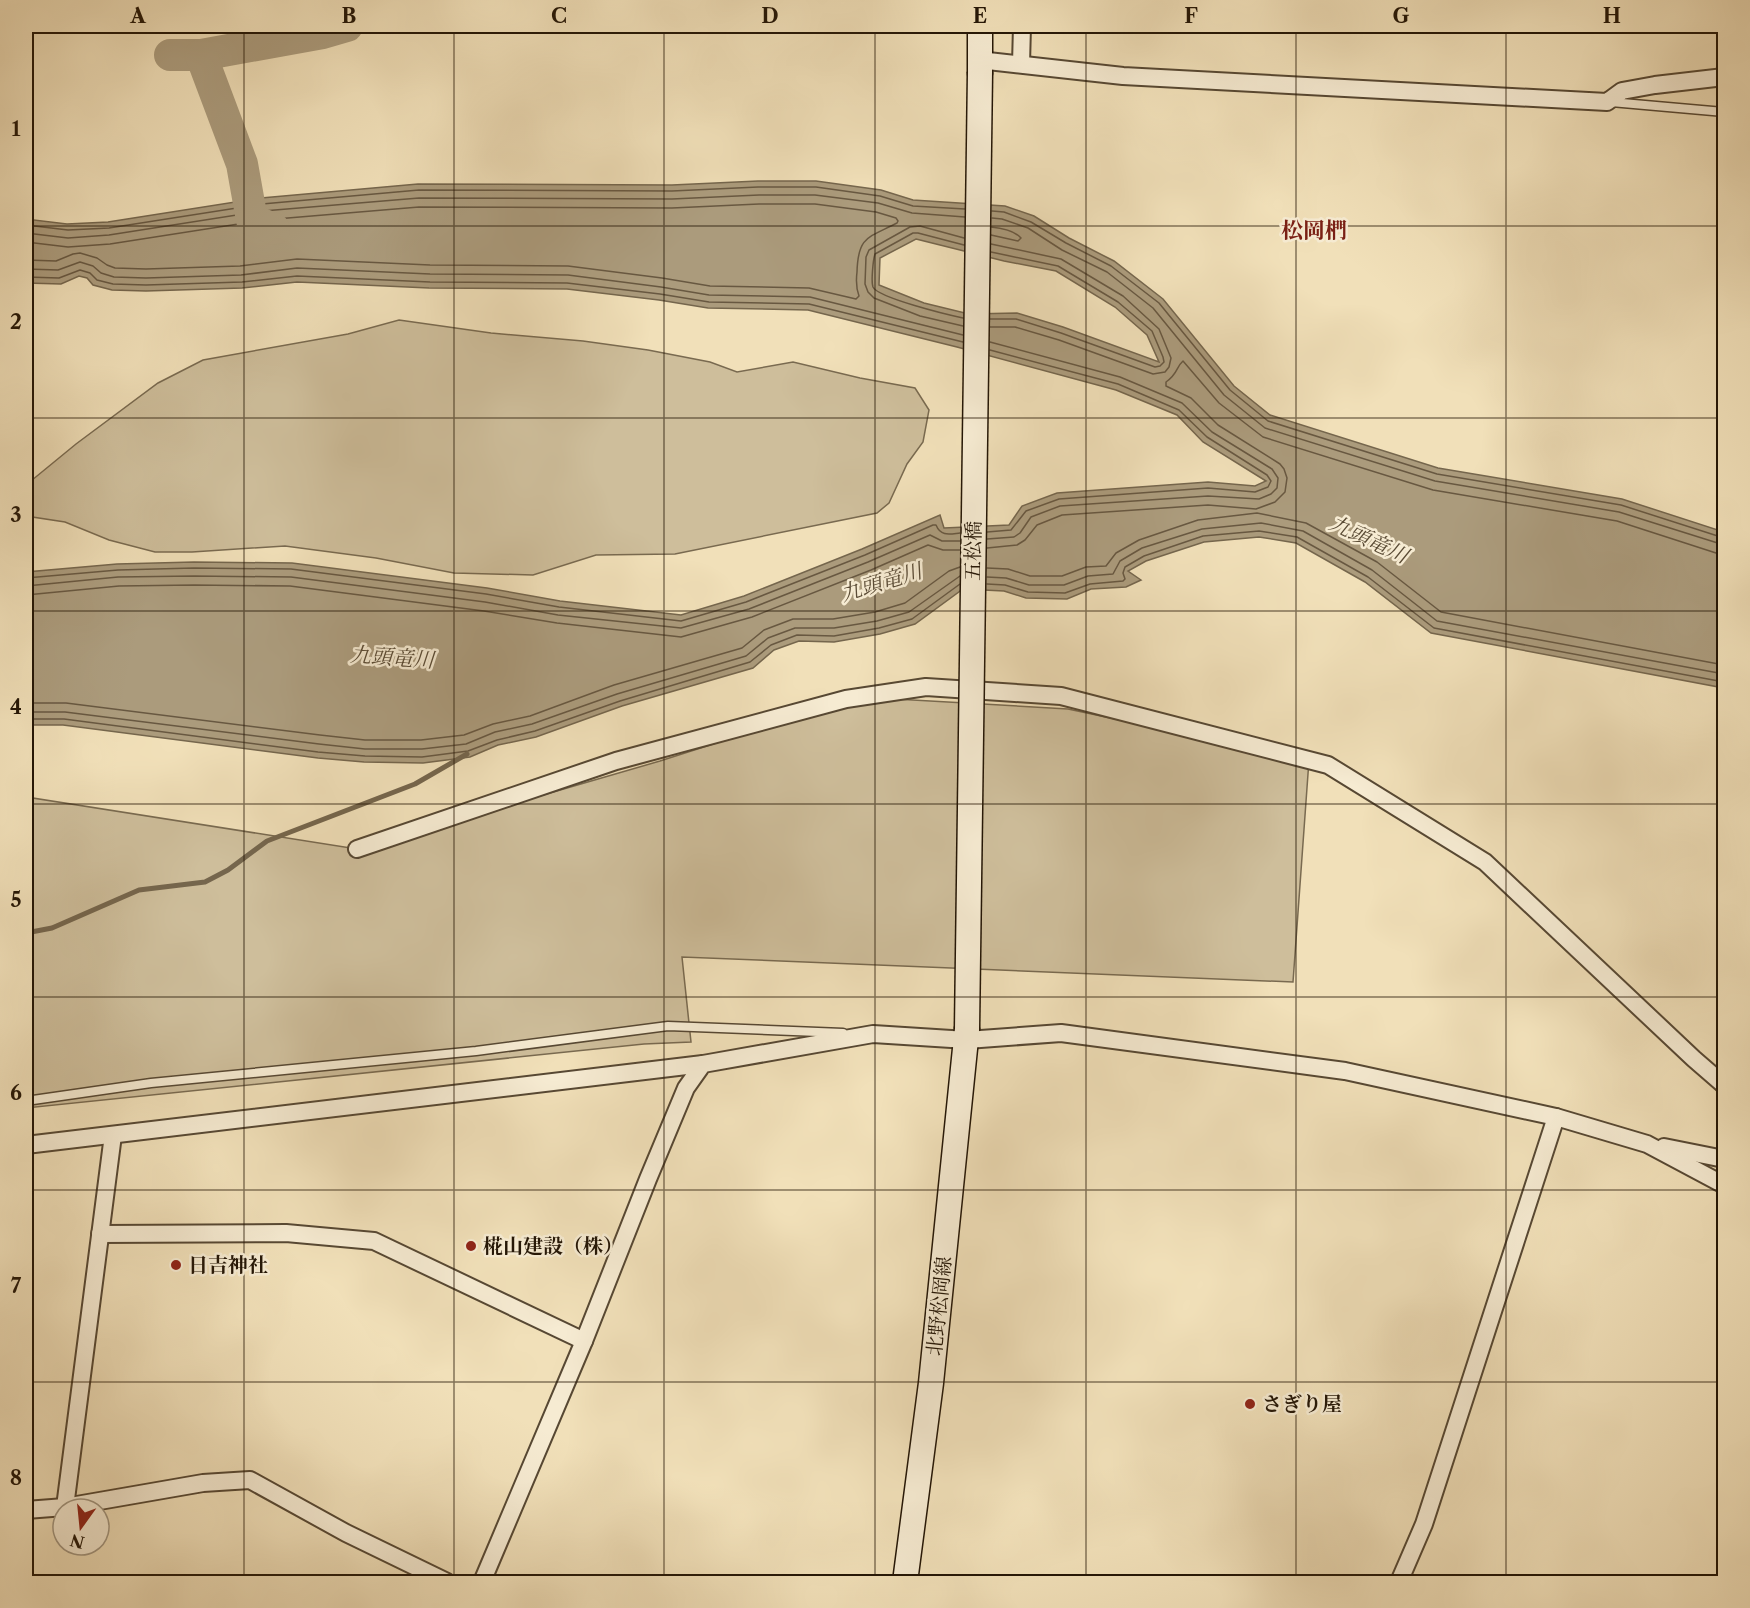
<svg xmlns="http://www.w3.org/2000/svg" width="1750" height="1608" font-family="'Libre Caslon Text','Noto Serif JP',serif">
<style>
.green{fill:#cebe9b;stroke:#796a50;stroke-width:1.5}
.water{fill:#ab9b7c;stroke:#75664d;stroke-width:1.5;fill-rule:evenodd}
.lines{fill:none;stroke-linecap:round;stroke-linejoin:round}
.shore{stroke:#685841;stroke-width:1.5}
.stream{stroke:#75664d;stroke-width:5}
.river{stroke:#ab9b7c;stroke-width:32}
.service-casing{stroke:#574833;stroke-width:11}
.minor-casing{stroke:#574833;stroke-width:20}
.secondary-casing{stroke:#241606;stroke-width:27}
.service{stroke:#f6ebd2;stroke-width:8}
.minor{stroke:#f6ebd2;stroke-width:16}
.secondary{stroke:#f6ebd2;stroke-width:24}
.secondary-bridge-casing{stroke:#241606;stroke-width:27;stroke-linecap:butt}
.secondary-bridge{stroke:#f6ebd2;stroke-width:24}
.grid{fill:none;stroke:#241606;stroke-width:1.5;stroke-opacity:0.55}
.poi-dot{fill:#8f2418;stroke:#f6ebd2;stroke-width:2}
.labels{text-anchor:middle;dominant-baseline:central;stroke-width:5;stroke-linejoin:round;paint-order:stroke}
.street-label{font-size:20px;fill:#241606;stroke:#f6ebd2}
.poi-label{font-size:20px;font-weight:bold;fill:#241606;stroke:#f6ebd2;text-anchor:start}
.water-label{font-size:21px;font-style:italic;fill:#5a4b35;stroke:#f6ebd2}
.quarter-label{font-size:22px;font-weight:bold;fill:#7a1f14;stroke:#f6ebd2}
.neatline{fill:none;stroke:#241606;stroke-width:2}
.grid-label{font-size:20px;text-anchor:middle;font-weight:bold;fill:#241606}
</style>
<rect width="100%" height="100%" fill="#f1e0b9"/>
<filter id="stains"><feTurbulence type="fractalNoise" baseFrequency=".00333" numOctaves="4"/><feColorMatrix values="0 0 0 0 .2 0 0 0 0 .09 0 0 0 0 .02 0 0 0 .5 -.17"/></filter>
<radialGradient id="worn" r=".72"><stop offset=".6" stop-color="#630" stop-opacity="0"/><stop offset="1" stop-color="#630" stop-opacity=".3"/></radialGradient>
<g class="green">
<path d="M399 320 491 333 583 341 648 350 710 362 737 372 793 362 860 378 915 388 929 410 923 442 907 464 889 503 877 513 675 554 596 555 533 575 454 573 376 558 285 546 192 552H155L109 540 65 522 26 516V485L76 444 158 383 203 360 348 334Z"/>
<path d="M860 697 1068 709 1309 760 1293 982 682 957 691 1042 644 1044 26 1108V797L357 849 660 761Z"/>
</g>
<path class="water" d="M758 181H816L881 190 913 200 1005 206 1034 216 1069 238 1114 261 1163 299 1234 386 1270 415 1438 468 1622 499 1724 532V688L1431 633 1365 582 1296 543 1259 537 1204 542 1146 561 1128 571 1141 580 1126 587 1091 589 1067 599 1026 598 1004 591 963 589 915 624 880 634 834 642 799 641 774 650 753 668 622 706 536 737 498 745 470 757 423 763 364 762 318 758 63 725H26V572L117 564 194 562 292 563 487 588 560 601 681 615 744 596 862 549 940 515 944 528 1009 525 1022 506 1057 493 1208 482 1255 486 1266 481 1203 442 1177 415 1116 390 957 347 808 310 708 308 659 300 567 289 429 288 297 282 242 288 146 291 112 290 93 285 87 278 79 276 61 284 26 283V219L67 224 108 222 261 198 418 184 672 185ZM916 239 1004 261 1056 271 1115 307 1147 335 1159 362 1063 327 1017 313 969 314 924 303 879 285 880 258Z"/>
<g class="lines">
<g class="shore">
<path d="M992 211 1004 212 1031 222 1066 243 1111 266 1159 303 1230 390 1268 421 1437 474 1621 505 1724 538"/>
<path d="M992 218 1002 219 1028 228 1062 250 1107 272 1153 308 1224 395 1265 428 1435 481 1619 512 1724 545"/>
<path d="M26 225 68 230 109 228 262 204 419 190 672 191 758 187H816L880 196 913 206 965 209"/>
<path d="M26 233 68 238 109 235 263 211 419 198 672 199 759 195H815L878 203 912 213 965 217"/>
<path d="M991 235 1018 241 1021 238C1015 231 1001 228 991 227"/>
<path d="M26 242 68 247 110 244 264 220 419 207 672 208 759 204H815L876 212 896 218 898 221 897 223C868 238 858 236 857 272 856 280 856 288 859 296L856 299 809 288 710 286 662 278 568 266 430 265 297 259 240 266 146 269 115 268 107 265 97 258 80 253 73 254 56 261 26 260"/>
<path d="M26 269 58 270 80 262 93 266 101 273 114 277 146 278 241 275 297 268 430 274 568 275 661 287 709 295 810 297 963 335"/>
<path d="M26 277 59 278 80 270 90 273 97 280 113 284 146 285 242 282 297 276 430 282 567 283 660 294 709 302 809 304 963 342"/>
<path d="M963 318C949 315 878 298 873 287 871 282 873 260 875 254L913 233H918L964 245"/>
<path d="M990 319H1016L1061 333 1155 367 1160 366 1164 362 1163 357 1152 331 1118 302 1058 266 991 252"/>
<path d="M963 326 920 316 874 298 868 292 865 284 866 257 869 250 910 227 920 226 964 238"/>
<path d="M990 327H1015L1059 340 1153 374 1165 372 1169 367 1171 358 1159 329 1123 296 1061 259 991 244"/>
<path d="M987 532 1011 530 1026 511 1059 499 1208 488 1255 492 1268 487 1271 481 1267 475 1207 437 1179 410 1118 384 990 350"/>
<path d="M987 539 1014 537 1020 533 1031 517 1060 506 1208 496 1259 499 1271 494 1277 488 1278 478 1272 469 1212 432 1182 403 1120 377 990 342"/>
<path d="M987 548 1017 545 1025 540 1037 525 1062 515 1208 505 1256 509 1275 502 1285 492 1287 478 1284 469 1280 464 1218 425 1191 398 1166 386V382C1178 374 1176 367 1183 361L1219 403 1263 437 1433 490 1617 521 1716 553 1724 554"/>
<path d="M987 568 1008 569 1030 576H1062L1086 567 1106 566 1116 553 1139 540 1198 520 1257 513 1306 523 1377 562 1441 612 1724 665"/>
<path d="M987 577 1006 578 1029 585H1064L1088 576 1113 574 1120 561 1142 548 1202 529 1261 523 1303 531 1372 570 1437 621 1724 674"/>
<path d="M26 578 118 570 194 568 291 569 486 594 559 607 681 621 746 602 865 555 933 525H936C941 537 950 534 960 533"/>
<path d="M987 584 1005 585 1028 592 1065 593 1090 584 1123 581 1125 579 1123 573 1125 567 1144 556 1203 536 1259 531 1297 537 1368 577 1434 628 1724 682"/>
<path d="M26 586 118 577 194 576 291 577 485 602 558 615 681 628 749 609 868 562 930 535 942 541H960"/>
<path d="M26 595 119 586 194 585 290 586 484 611 557 623 681 637 752 617 871 570 928 545 943 550H960"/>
<path d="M26 703H66L320 735 365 740H421L464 735 493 724 530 716 614 685 742 648 764 630 793 619H833L875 612 905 603 949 571 960 567"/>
<path d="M26 712H65L319 744 365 749H422L466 744 495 732 532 724 617 694 746 656 768 638 795 628H834L877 621 909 612 960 576"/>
<path d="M26 719H64L318 752 365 756 422 757 468 751 497 740 535 731 620 701 750 662 771 645 797 635 834 636 879 628 912 619 960 584"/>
</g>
<path class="stream" d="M26 933 52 928 139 890 205 882 228 870 267 841 415 784 467 754"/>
<g class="river">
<path d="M170 55H201L323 33 347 26"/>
<path d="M201 55 242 164 252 220 274 229"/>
</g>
<g class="service-casing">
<g id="service">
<path d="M1611 102 1724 112"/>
<path d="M26 1101 151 1083 476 1051 668 1026 843 1033"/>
</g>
</g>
<g class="minor-casing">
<g id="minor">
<path d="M979 60 1123 76 1607 102 1622 91 1655 85 1724 77"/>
<path d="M1021 64 1022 26"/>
<path d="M357 849 616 761 846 699 926 687 1061 696 1328 765 1485 862 1694 1059 1724 1085"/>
<path d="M26 1145 703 1064"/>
<path d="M1664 1147 1724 1159"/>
<path d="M100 1234 286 1233 374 1241 584 1341"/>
<path d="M65 1507 113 1135"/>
<path d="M26 1510 65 1507 203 1483 250 1480 346 1533 447 1582"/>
<path d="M482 1582 584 1341 648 1179 686 1088 703 1064 873 1034 967 1040 1061 1033 1345 1071 1556 1117 1647 1144 1724 1185"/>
<path d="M1399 1582 1424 1524 1556 1117"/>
</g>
</g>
<g class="secondary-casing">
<g id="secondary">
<path d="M980 72V26"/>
<path d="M905 1582 931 1383 967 1029"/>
</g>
</g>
<use href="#service" class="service"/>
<use href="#minor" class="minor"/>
<use href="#secondary" class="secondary"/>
<g class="secondary-bridge-casing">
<path id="secondary-bridge" d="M967 1029 980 72"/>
</g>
<use href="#secondary-bridge" class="secondary-bridge"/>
</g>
<path class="grid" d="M244 26V1582M454 26V1582M664 26V1582M875 26V1582M1086 26V1582M1296 26V1582M1506 26V1582M26 226H1724M26 418H1724M26 611H1724M26 804H1724M26 997H1724M26 1190H1724M26 1382H1724"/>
<g class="poi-dot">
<circle cx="471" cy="1246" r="6"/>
<circle cx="176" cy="1265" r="6"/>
<circle cx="1250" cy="1404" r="6"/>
</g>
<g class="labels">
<g class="street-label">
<text transform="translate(973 551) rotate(-89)">五松橋</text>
<text transform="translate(939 1306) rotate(-84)">北野松岡線</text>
</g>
<g class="poi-label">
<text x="483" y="1246">椛山建設（株）</text>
<text x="188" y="1265">日吉神社</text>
<text x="1262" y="1404">さぎり屋</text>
</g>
<g class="water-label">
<text transform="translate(1369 539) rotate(25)">九頭竜川</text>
<text transform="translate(881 582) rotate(-17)">九頭竜川</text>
<text transform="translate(392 657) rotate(4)">九頭竜川</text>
</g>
<g class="quarter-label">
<text x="1314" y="230">松岡椚</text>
</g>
</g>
<rect width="1750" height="1608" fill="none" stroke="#f1e0b9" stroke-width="66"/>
<g transform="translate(81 1527) rotate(195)"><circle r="28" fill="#f6ebd2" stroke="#a29680" stroke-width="1.5"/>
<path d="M0-4.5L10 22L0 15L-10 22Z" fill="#8f2418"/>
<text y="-9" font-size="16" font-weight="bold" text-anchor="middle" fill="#241606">N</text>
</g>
<rect x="33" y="33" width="1684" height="1542" class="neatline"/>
<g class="grid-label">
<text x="138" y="23">A</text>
<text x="349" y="23">B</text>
<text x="559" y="23">C</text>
<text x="770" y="23">D</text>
<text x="980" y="23">E</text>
<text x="1191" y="23">F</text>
<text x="1401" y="23">G</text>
<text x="1612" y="23">H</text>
<text x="16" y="136">1</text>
<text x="16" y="329">2</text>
<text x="16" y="522">3</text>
<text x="16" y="714">4</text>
<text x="16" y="907">5</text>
<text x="16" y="1100">6</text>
<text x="16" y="1293">7</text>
<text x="16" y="1485">8</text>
</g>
<rect width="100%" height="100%" filter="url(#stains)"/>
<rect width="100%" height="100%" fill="url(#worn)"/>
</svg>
